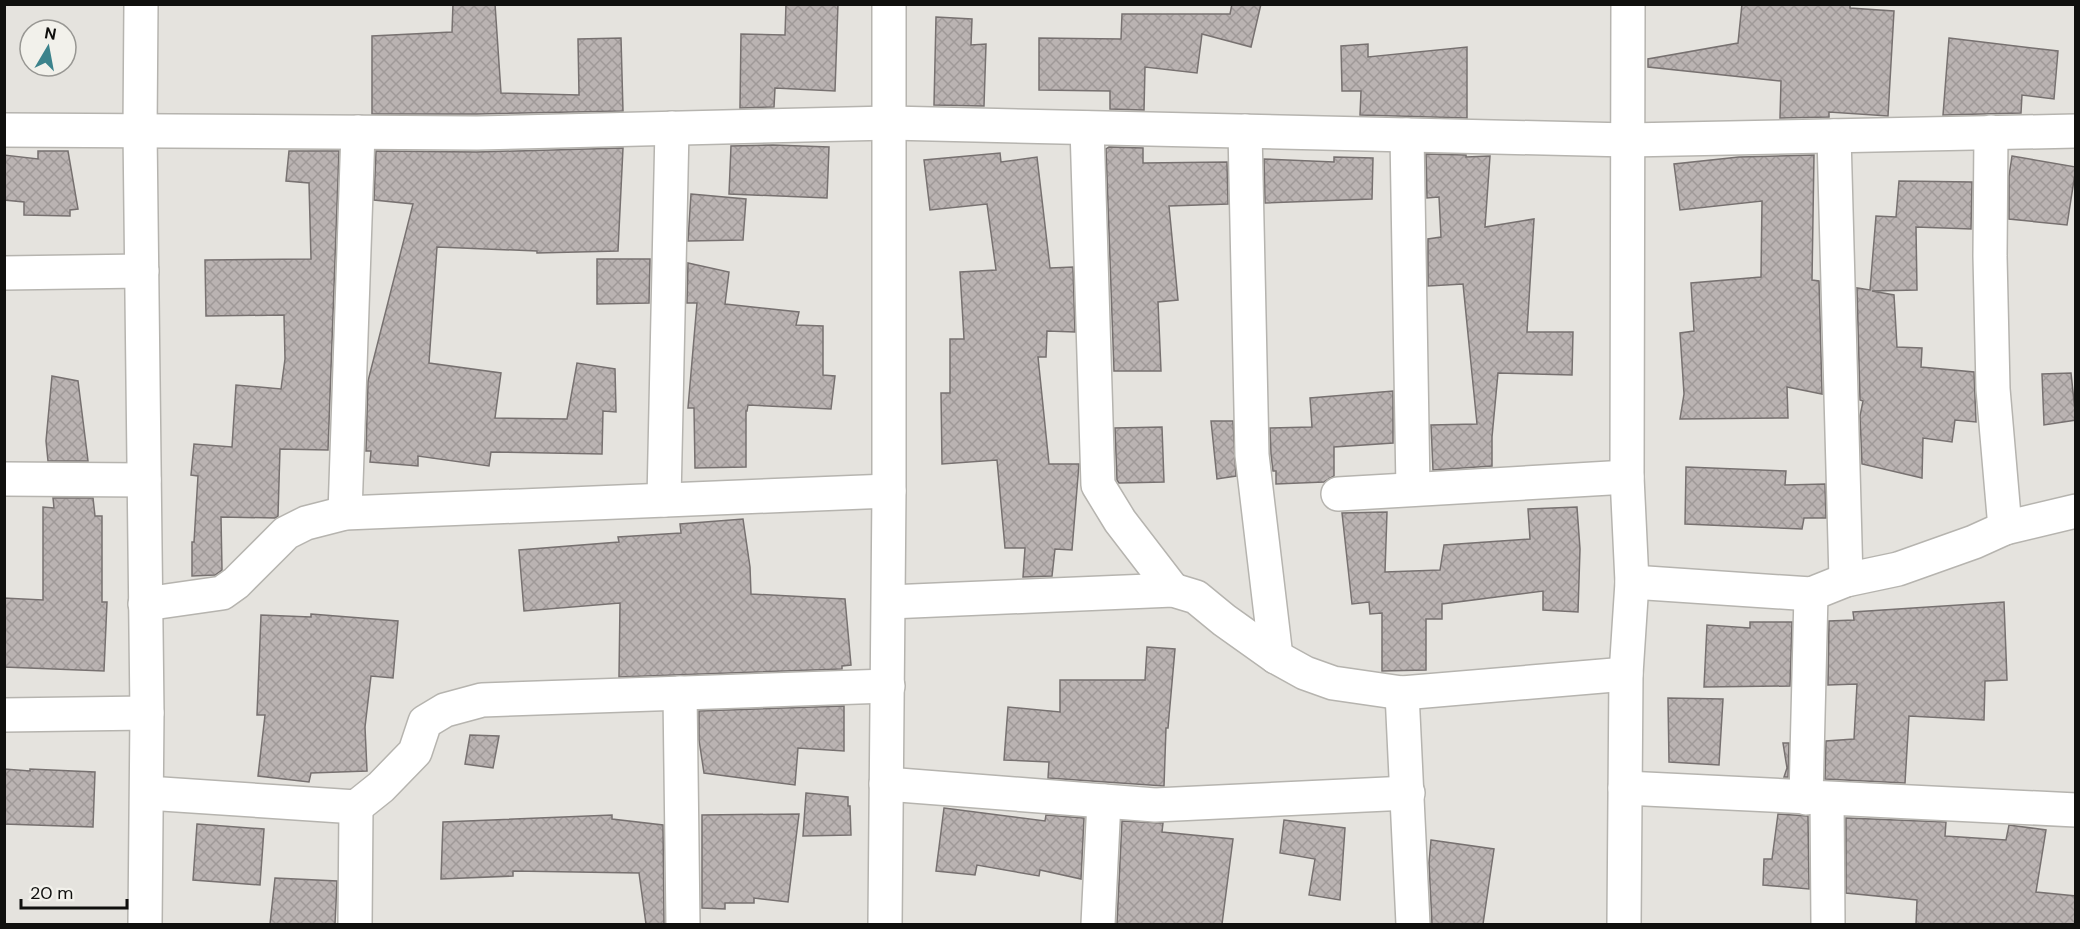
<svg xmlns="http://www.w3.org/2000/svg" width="2080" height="929" font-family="'DM Sans',sans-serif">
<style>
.building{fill:url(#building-cross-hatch);stroke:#777170;stroke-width:1.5}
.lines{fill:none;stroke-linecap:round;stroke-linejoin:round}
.minor-casing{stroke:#b6b4af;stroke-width:36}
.minor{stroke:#fff;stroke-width:33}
</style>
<defs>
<pattern id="building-cross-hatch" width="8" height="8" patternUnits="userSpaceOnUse" patternTransform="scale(1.5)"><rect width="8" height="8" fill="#bab3b2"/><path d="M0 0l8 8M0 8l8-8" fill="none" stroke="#9f9998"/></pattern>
</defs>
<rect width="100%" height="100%" fill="#e5e3de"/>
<g class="building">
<path d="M453 4H495L501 93 579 95 578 39 621 38 623 111 477 114H372V36L452 32Z"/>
<path d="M786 4H838L835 91 775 88 774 107 740 108 741 34 785 35Z"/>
<path d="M1232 4H1261L1251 47 1202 34 1197 73 1145 67 1144 110 1110 109V91L1039 90V38L1121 39 1122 14H1230Z"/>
<path d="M1742 4H1850V8L1894 11 1888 116 1829 112V117L1780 118 1781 81 1648 67V59L1738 43Z"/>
<path d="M936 17 972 19 971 45 986 44 984 106 934 105Z"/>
<path d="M1949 38 2058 51 2054 99 2022 95 2021 113 1943 115Z"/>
<path d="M1368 44V57L1467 47V118L1360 115 1361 91H1342L1341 46Z"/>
<path d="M773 145 829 147 827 198 729 194 731 146Z"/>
<path d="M1109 147 1143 148V163L1227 162 1228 204 1169 206 1178 300 1158 302 1161 371H1114L1106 149Z"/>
<path d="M623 148 618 251 537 253V251L437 247 429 363 501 373 495 418 567 419 577 363 615 369 616 412 603 411 602 454 491 452 489 466 418 456V466L370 462 371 451H366L368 381 413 204 374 200 376 151 477 152Z"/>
<path d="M38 151H68L78 209 70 210V216L24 215V202L4 200V155L38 159Z"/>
<path d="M289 151H339L328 450 280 449 278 516 275 518 221 517 222 570 215 575 192 576V542H194L198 476 191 475 194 444 232 447 236 385 281 389 285 359 284 315 206 316 205 260 311 259 309 183 286 181Z"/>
<path d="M1000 153 1001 162 1037 157 1050 268 1073 267 1075 332 1047 331 1046 357H1038L1049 464H1079L1072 550 1055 549 1052 576 1023 577 1025 548H1005L997 460 942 464 941 393H950V339H964L960 272 996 270 987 204 930 210 924 160Z"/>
<path d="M1426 154 1466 155V157L1490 156 1485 227 1534 219 1527 332H1573L1572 375 1498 373 1492 437V466L1433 470 1431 425 1477 424 1463 284 1428 286V239L1441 237 1439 197 1427 198Z"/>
<path d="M1814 155 1812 280 1819 281 1822 394 1787 387 1788 418 1680 419 1684 394 1680 333 1694 331 1691 283 1761 277 1762 201 1680 210 1674 164 1739 157Z"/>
<path d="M2012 156 2076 167 2067 225 2009 219V176Z"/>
<path d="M1334 157 1373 158 1372 199 1265 203 1264 159 1334 162Z"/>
<path d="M1899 181 1972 182 1971 229 1916 227 1917 290 1872 291 1894 295 1897 347 1922 348 1921 367 1974 372 1976 422 1955 420 1952 442 1923 438 1922 478 1862 464 1860 416 1863 401 1860 400 1857 288 1870 290 1876 216 1896 217Z"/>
<path d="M691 194 746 199 743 240 688 241Z"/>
<path d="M597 259H650L649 303 597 304Z"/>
<path d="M688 263 729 272 725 304 799 312 796 325 823 326V375L835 376 831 409 748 405 747 411H746V467L695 468 694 408H688L697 303H687Z"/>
<path d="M2071 373 2076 420 2044 425 2042 374Z"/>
<path d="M52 376 78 381 88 461H48L46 441Z"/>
<path d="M1393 391V443L1334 447V476L1324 482 1276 484V471H1273L1271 454 1270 428 1312 427 1310 398Z"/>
<path d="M1211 421H1233L1236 476 1217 479Z"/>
<path d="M1162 427 1164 482 1119 483 1117 480 1115 428Z"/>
<path d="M1686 467 1786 471 1785 485 1825 484 1826 518H1804L1802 529 1685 524Z"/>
<path d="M53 498H93L95 516H102V602H107L104 671 4 667V598L43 600V507L54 508Z"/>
<path d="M1577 507 1580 549 1578 612 1543 610V591L1442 604V619H1426V670L1382 671V613L1370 614 1369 602 1352 604 1342 513 1387 512 1385 572 1440 570 1444 545 1530 539 1528 509Z"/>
<path d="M743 519 750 567 751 594 845 599 851 665 842 666V669L619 677 620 603 524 611 519 550 619 542 618 537 681 533 680 524Z"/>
<path d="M2004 602 2007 680 1985 681 1984 720 1909 716 1905 783 1825 779 1826 741 1854 739 1857 684 1828 685 1829 621 1854 620 1853 612Z"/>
<path d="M311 614 398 621 393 678 371 676 365 727 367 771 311 773 309 782 258 776 265 715H257L261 615 311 617Z"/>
<path d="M1750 622H1792L1790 686 1704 687 1707 625 1750 628Z"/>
<path d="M1147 647 1175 649 1168 728H1166L1164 786 1048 778 1049 762 1004 760 1008 707 1060 712V680H1145Z"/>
<path d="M1668 698 1723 699 1719 765 1669 762Z"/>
<path d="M844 706V751L798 748 795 785 704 773 699 740V711Z"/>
<path d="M470 735 499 736 493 768 465 764Z"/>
<path d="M1783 743H1789L1788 777H1784L1787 768Z"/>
<path d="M4 769 30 771V769L95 772 93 827 4 824Z"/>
<path d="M806 793 848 797V806H850L851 835 803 836Z"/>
<path d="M944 808 1045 821 1046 815 1084 818 1081 879 1040 870 1039 876 977 865 975 875 936 871Z"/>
<path d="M799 814 788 902 754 898V903H725V909L702 908V815Z"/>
<path d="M1778 814 1808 816 1809 889 1763 885 1764 859H1772Z"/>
<path d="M612 815V819L663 825 664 924H646L639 873 513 871V876L441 879 443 822Z"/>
<path d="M1846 818 1946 822 1945 836 2006 840 2009 825 2046 830 2036 892 2076 896V924H1916L1917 900 1846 893Z"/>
<path d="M1284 820 1345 828 1340 900 1309 895 1315 859 1280 853Z"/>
<path d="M1122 821 1163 823 1162 832 1233 839 1222 924H1117Z"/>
<path d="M197 824 264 829 260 885 193 880Z"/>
<path d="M1431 840 1494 849 1483 924H1432L1429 863Z"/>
<path d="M275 878 337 881 335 924H270Z"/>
</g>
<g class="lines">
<g class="minor-casing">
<g id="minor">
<path d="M141 4 140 130 147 713 145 924"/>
<path d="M1087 128 1098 485 1120 521 1173 590"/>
<path d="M4 130 477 133 890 123 1628 140 2076 131"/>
<path d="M1245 131 1252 455 1276 657"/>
<path d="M1991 132 1990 256 1993 389 2005 528"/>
<path d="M1407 135 1413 489"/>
<path d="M1834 136 1846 580"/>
<path d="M4 273 142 271"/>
<path d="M4 479 144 480"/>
<path d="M1338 494 1627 477"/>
<path d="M664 500 672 128"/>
<path d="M345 513 358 132"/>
<path d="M1632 582 1811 594 1846 580 1898 569 1974 542 2005 528 2076 511"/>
<path d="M889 602 1173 590 1196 597 1224 620 1276 657 1305 673 1333 683 1402 693 1626 674"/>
<path d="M145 604 222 593 236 583 286 533 306 523 345 513 889 491"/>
<path d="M680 693 683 924"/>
<path d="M1402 693 1413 924"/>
<path d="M4 715 147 713"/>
<path d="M886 784 1155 805 1408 793"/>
<path d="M1625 788 2076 810"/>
<path d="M147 793 356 807 381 787 415 752 425 722 445 710 482 700 888 686"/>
<path d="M1806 798 1811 594"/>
<path d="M1827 799 1828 924"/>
<path d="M355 924 356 807"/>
<path d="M885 924 889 491V4"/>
<path d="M1098 924 1104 801"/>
<path d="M1624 924 1626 674 1632 582 1627 477 1628 4"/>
</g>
</g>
<use href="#minor" class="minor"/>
</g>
<rect width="2080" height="929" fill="none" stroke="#10100e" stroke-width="12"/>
<g transform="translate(48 48) rotate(10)"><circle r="28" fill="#f2f1eb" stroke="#989793" stroke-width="1.5"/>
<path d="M0-4.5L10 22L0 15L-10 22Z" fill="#3c838c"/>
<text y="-9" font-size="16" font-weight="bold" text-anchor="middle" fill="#10100e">N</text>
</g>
<path d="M21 899v9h106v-9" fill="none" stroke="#10100e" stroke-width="3"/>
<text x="30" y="899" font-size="18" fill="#10100e" stroke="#f2f1eb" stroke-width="4.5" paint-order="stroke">20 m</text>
</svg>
